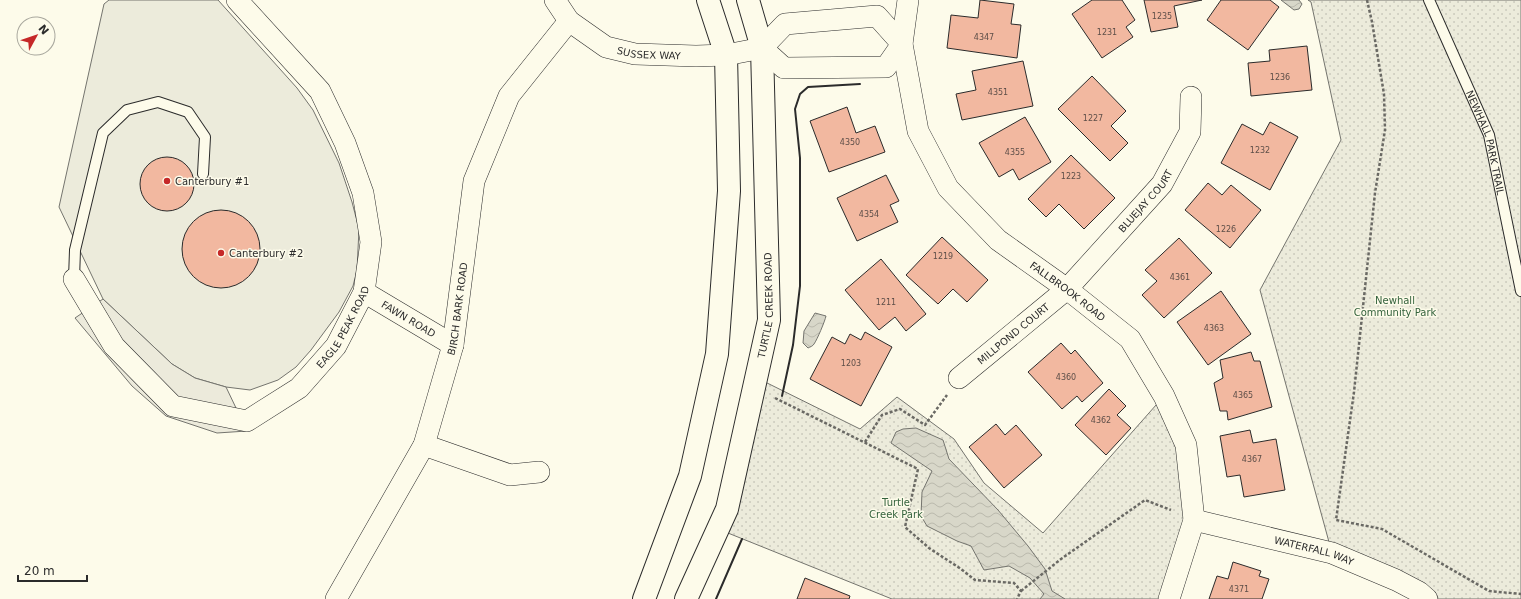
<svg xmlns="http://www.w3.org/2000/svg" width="1521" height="599" font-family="'DejaVu Sans',sans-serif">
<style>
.green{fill:#ecebdb;stroke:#74746e}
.park{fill:url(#park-dots);stroke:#74746e}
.parking{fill:#eceadb;stroke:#74746e}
.water{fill:url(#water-waves);stroke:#74746e}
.building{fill:#f2b8a0;stroke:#2b2b2b}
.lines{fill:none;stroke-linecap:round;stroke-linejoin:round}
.service-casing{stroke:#2b2b2b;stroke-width:12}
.minor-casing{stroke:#2b2b2b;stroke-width:22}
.tertiary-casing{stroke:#2b2b2b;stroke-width:24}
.path{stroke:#6a6964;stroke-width:2.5;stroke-dasharray:3 2;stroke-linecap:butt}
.service{stroke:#fdfbea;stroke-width:10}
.minor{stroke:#fdfbea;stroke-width:21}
.tertiary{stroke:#fdfbea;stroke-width:22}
.wall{stroke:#2b2b2b;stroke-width:2}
.poi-dot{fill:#c62828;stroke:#fdfbea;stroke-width:1.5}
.labels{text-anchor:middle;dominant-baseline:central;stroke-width:3;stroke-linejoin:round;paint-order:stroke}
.number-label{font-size:8px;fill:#5d4e48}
.street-label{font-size:10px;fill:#2b2b2b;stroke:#fdfbea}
.poi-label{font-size:10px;fill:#2b2b2b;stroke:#fdfbea;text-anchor:start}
.park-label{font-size:10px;fill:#34623c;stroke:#fdfbea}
</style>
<defs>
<pattern id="park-dots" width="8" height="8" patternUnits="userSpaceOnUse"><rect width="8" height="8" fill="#ecebdb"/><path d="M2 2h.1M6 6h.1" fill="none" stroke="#cbcabc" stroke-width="1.8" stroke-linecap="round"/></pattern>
<pattern id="water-waves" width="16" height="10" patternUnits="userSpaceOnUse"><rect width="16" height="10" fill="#d8d7c9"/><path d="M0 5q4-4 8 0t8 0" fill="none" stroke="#bab9ad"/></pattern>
</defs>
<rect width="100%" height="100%" fill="#fdfbea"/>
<path class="green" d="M109 0H218L297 88 313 110 339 163 352 202 359 229 357 270 353 286 339 312 311 350 296 367 278 380 250 390 226 387 195 378 172 364 103 299 59 207 104 4Z"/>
<g class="park">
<path d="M1308 0H1521V599H1427L1332 553 1260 290 1341 140 1311 2Z"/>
<path d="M757 378 860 429 897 397 954 439 984 483 1043 533 1164 396 1194 520 1169 599H892L718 529Z"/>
</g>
<path class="parking" d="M103 299 172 364 195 378 226 387 247 431 217 433 166 416 132 386 75 318Z"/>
<g class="water">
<path d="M1281 0H1299L1302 4 1299 9 1294 10Z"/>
<path d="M815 313 826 316C825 321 817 340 814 344 813 346 810 347 808 348L803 343 804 331Z"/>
<path d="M916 428 943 440 949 459 998 510 1028 546 1045 569 1052 591 1065 599H1040L1044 594 1030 578 1009 566 984 570 971 546 957 541 927 526 921 516 922 492 932 471 891 443 896 432 903 429Z"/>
</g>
<g class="building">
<path d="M980 0 1014 4 1011 24 1021 25 1017 58 947 48 951 15 978 18Z"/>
<path d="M1092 0H1122L1135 20 1126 27 1133 37 1102 58 1072 14Z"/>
<path d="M1144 0H1202L1174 6 1178 27 1151 32Z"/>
<path d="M1221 0H1270L1279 7 1248 50 1207 20Z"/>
<path d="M1307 46 1312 90 1251 96 1248 63 1270 61 1269 50Z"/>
<path d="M1023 61 1033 106 962 120 956 94 976 90 972 71Z"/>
<path d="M1092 76 1126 111 1111 126 1128 143 1110 161 1058 109Z"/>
<path d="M847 107 856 133 875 126 885 152 829 172 810 121Z"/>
<path d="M1025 117 1051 162 1019 180 1013 169 999 177 979 143Z"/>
<path d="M1270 122 1298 137 1270 190 1221 163 1242 124 1263 135Z"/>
<path d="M1071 155 1115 198 1084 229 1059 204 1046 217 1028 199Z"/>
<circle cx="167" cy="184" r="27"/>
<path d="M886 175 899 201 890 205 898 222 857 241 837 198Z"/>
<path d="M1208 183 1222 195 1231 185 1261 210 1230 248 1185 210Z"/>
<circle cx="221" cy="249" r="39"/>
<path d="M942 237 988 280 967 302 953 289 938 304 906 275Z"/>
<path d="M1179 238 1212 273 1164 318 1142 295 1157 281 1145 270Z"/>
<path d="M881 259 926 314 906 331 895 317 879 330 845 290Z"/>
<path d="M1221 291 1251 334 1208 365 1177 322Z"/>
<path d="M865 332 892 347 861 406 810 379 832 337 845 344 850 334 861 340Z"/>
<path d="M1061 343 1071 354 1075 350 1103 383 1082 402 1077 396 1062 409 1028 372Z"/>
<path d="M1251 352 1254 361H1260L1272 407 1228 420 1227 411H1220L1214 383 1223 378 1220 360Z"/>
<path d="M1109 389 1126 406 1117 415 1131 428 1106 455 1075 425Z"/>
<path d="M996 424 1005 435 1016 425 1042 455 1004 488 969 447Z"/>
<path d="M1250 430 1253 443 1276 439 1285 490 1244 497 1240 475 1227 477 1220 436Z"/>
<path d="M1233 562 1261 571 1259 576 1269 579 1262 599H1209L1217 576 1228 579Z"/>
<path d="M805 578 850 596 849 599H797Z"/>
</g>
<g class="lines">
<g class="service-casing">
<g id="service">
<path id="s1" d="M1429 0 1489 135 1521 291"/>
<path d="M74 279 75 250 103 133 127 110 158 102 188 112 205 137 203 174"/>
</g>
</g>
<g class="minor-casing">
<g id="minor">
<path id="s2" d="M555 0 569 21 606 47 635 54 696 56 726 55 762 48"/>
<path id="s3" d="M908 0 902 44 918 131 948 188 998 240 1067 289 1130 339 1164 396 1186 445 1194 520 1169 599"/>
<path d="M877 16 902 44 886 67 784 68 762 48 785 24Z"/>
<path id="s4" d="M74 279 114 346 173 406 247 421 299 388 336 346 364 292 371 242 363 193 345 143 320 91 237 0"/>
<path id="s5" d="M364 292 453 345"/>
<path id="s6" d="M959 378 1067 289 1162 184 1190 132 1191 97"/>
<path d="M424 445 510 475 539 472"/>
<path id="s7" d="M1194 520 1332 553 1396 580 1419 592 1427 599"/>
<path id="s8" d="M336 599 424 445 453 345 474 181 509 96 569 21"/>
</g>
</g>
<g class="tertiary-casing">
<g id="tertiary">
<path d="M644 599 690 476 717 354 729 191 726 55 708 0"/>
<path id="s9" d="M686 599 727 509 769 320 762 48 748 0"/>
</g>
</g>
<g class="path">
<path d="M1367 0 1372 22 1384 94 1385 130 1375 193 1354 392 1336 520 1382 529 1489 591 1521 594"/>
<path d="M775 398 918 469 905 527 929 548 961 569 975 580 1014 583 1021 591 1017 599"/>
<path d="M865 442 882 415 900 409 925 425 947 395"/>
<path d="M1021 591 1061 559 1145 500 1171 510"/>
</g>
<use href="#service" class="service"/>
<use href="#minor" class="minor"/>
<use href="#tertiary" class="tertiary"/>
<g class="wall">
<path d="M782 396 793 345 800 286V158L795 109 800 94 808 87 860 84"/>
<path d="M716 599 742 539"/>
</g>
</g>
<g class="poi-dot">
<circle cx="167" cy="181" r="4"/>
<circle cx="221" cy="253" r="4"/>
</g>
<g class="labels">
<g class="number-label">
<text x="1162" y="16">1235</text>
<text x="1107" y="32">1231</text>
<text x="984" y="37">4347</text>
<text x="1280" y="77">1236</text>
<text x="998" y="92">4351</text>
<text x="1093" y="118">1227</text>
<text x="850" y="142">4350</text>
<text x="1260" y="150">1232</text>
<text x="1015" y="152">4355</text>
<text x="1071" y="176">1223</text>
<text x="869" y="214">4354</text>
<text x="1226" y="229">1226</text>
<text x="943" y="256">1219</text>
<text x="1180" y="277">4361</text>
<text x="886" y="302">1211</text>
<text x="1214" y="328">4363</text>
<text x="851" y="363">1203</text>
<text x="1066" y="377">4360</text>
<text x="1243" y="395">4365</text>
<text x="1101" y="420">4362</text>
<text x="1252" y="459">4367</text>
<text x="1239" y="589">4371</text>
</g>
<g class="street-label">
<text stroke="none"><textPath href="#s2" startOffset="114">SUSSEX WAY</textPath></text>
<text stroke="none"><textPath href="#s1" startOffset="154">NEWHALL PARK TRAIL</textPath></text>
<text stroke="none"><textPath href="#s6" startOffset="258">BLUEJAY COURT</textPath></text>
<text stroke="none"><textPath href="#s3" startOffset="356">FALLBROOK ROAD</textPath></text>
<text stroke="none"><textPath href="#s9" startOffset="307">TURTLE CREEK ROAD</textPath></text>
<text stroke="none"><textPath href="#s8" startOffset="318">BIRCH BARK ROAD</textPath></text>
<text stroke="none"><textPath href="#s5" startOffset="52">FAWN ROAD</textPath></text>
<text stroke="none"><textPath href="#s4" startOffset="375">EAGLE PEAK ROAD</textPath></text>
<text stroke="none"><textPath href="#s6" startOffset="70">MILLPOND COURT</textPath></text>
<text stroke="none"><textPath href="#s7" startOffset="124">WATERFALL WAY</textPath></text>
</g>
<g class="poi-label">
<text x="175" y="181">Canterbury #1</text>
<text x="229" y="253">Canterbury #2</text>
</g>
<g class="park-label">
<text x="1395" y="300">Newhall<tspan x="1395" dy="12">Community Park</tspan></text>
<text x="896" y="502">Turtle<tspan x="896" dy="12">Creek Park</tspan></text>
</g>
</g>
<g transform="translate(36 36) rotate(50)"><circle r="19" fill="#fdfbea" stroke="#a9a89e"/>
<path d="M0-3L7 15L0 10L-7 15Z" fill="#c62828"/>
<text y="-6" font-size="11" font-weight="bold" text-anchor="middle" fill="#2b2b2b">N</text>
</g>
<path d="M18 575v6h69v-6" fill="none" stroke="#2b2b2b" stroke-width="2"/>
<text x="24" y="575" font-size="12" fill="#2b2b2b" stroke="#fdfbea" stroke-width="3" paint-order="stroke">20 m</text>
</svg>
